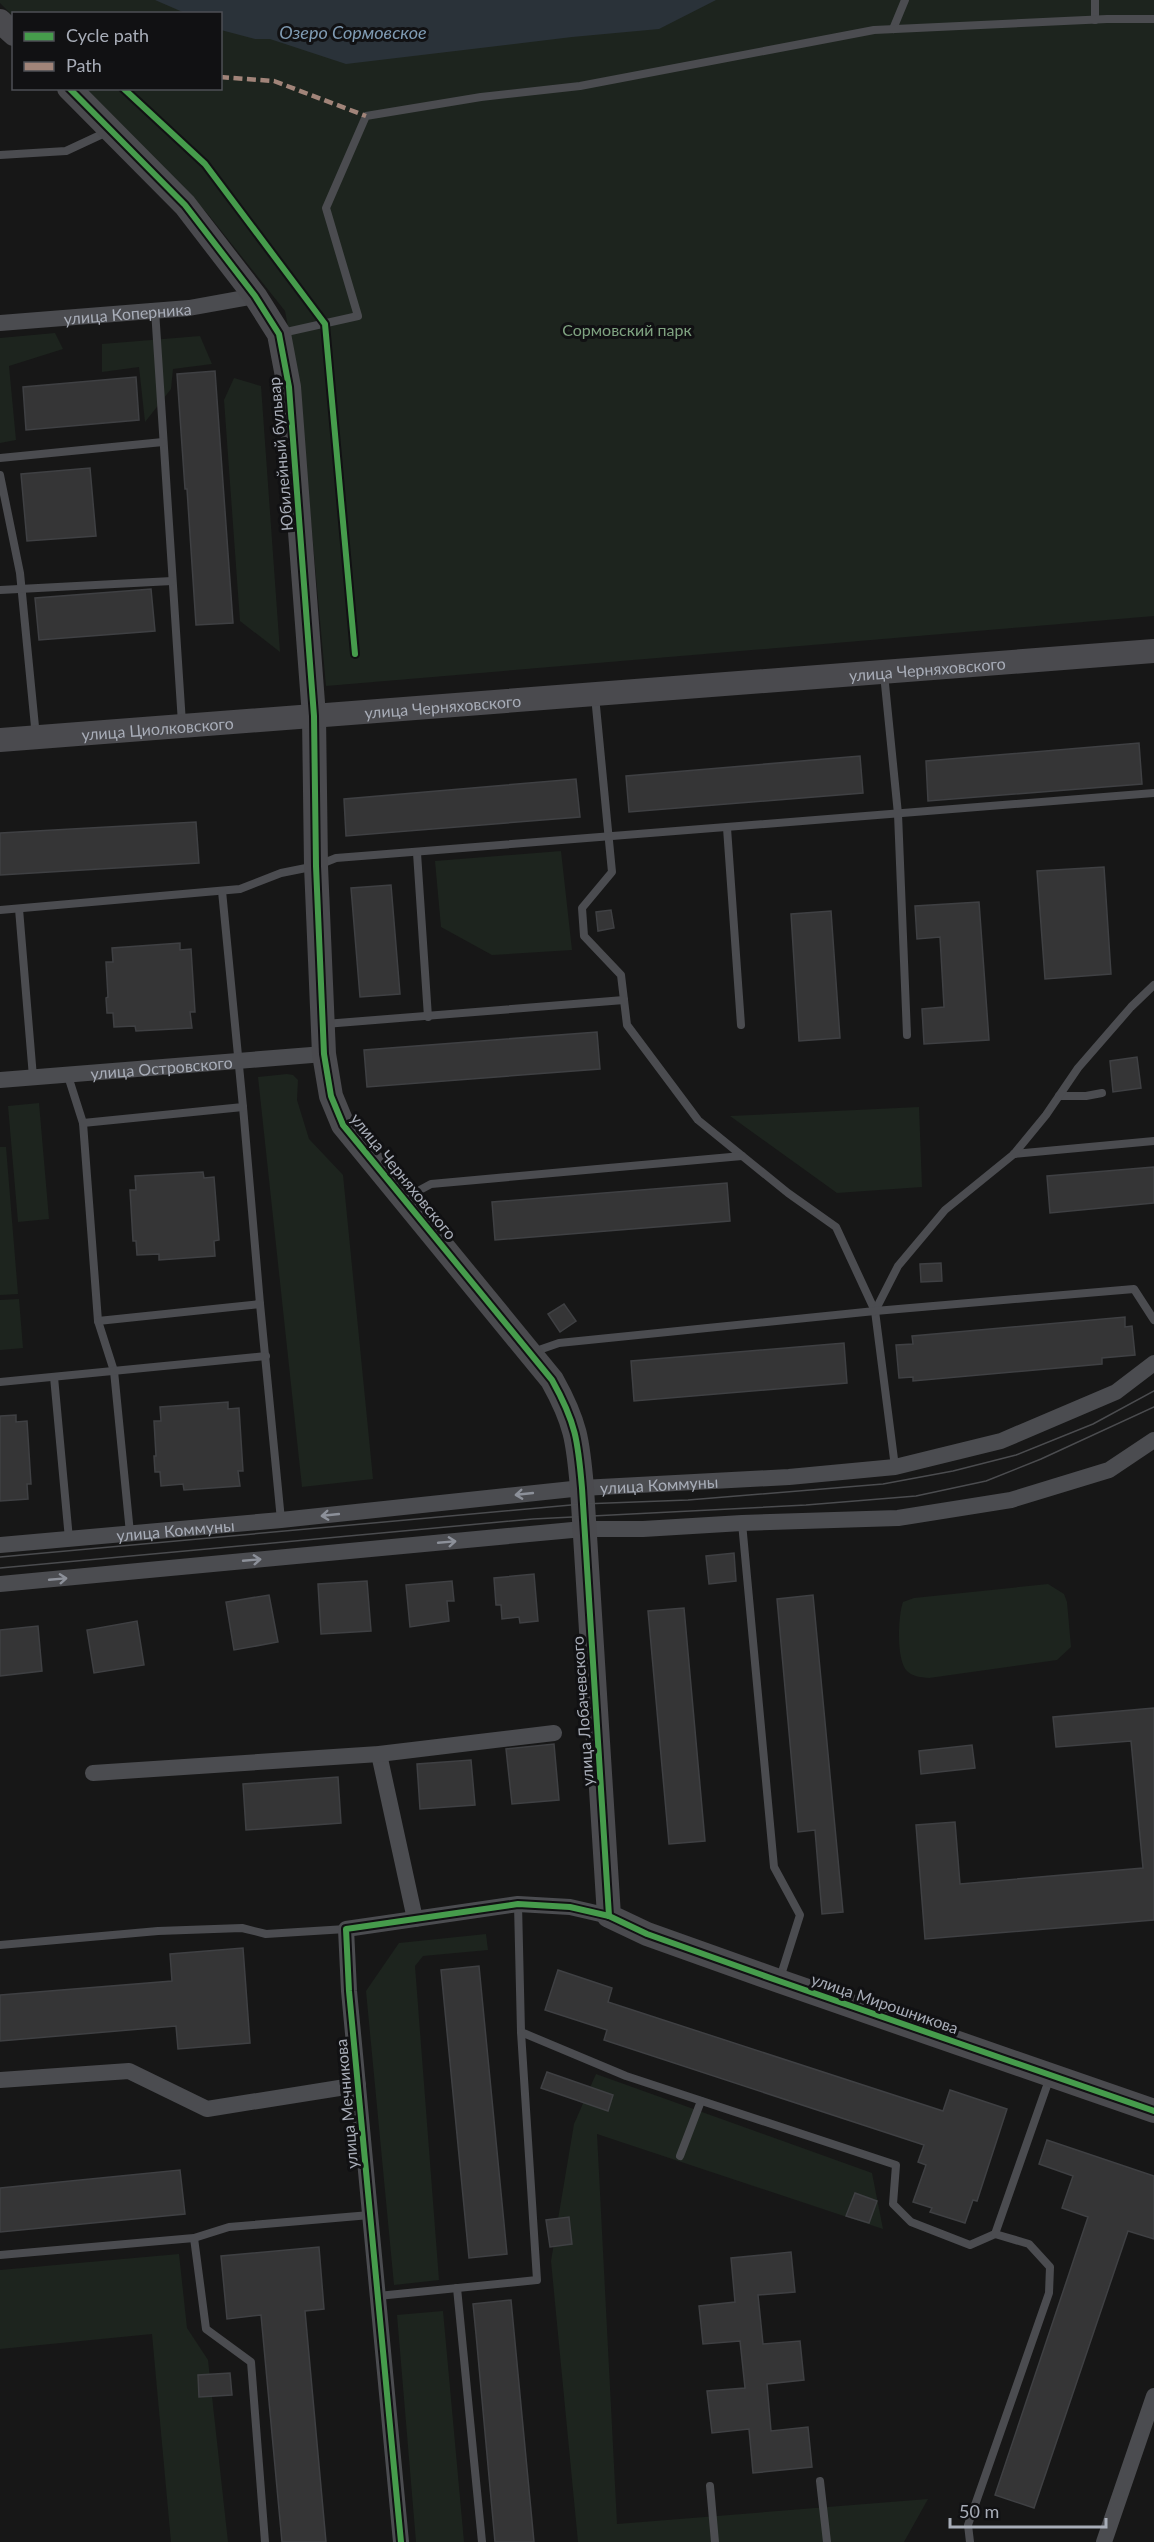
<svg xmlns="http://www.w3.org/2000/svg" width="1154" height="2542" font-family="Lato,sans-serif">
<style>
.green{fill:#1d241e}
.water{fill:#2a3239}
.building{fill:#353536;stroke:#3f4043;stroke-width:1.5}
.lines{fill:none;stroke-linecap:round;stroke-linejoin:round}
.lane{stroke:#4b4c50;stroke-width:8}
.street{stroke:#4b4c50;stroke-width:16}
.secondary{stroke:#4a4a4e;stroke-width:24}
.tram{stroke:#4b4c4f;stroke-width:1.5}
.quiet{stroke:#a18479;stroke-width:4.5;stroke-dasharray:9 4.5;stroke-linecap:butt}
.cycleway-casing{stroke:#111113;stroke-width:10}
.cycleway{stroke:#469c4c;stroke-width:6}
.oneway{stroke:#8c9099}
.labels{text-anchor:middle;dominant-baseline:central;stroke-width:6;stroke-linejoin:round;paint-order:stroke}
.street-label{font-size:16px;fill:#a8adb8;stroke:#111113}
.park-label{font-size:16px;fill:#7fa381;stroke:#111113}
.water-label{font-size:18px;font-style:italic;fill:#7f9bb3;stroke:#111113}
</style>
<rect width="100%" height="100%" fill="#171717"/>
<g class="green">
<path d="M0 0H1154V616L326 686 298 378 285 311 207 213 85 89 220 88V14H14L13 16 0 3Z"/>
<path d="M55 333 63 349 9 366 16 440 0 443V338Z"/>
<path d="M200 336 212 364 173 369 171 389 145 422 139 367 102 372V344Z"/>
<path d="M234 378 261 386 280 652 240 621 224 400Z"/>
<path d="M561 851 572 950 492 955 441 927 435 861Z"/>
<path d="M287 1074 293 1075 298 1080 297 1100 309 1139 343 1175 373 1479 302 1487 258 1077Z"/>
<path d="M39 1103 49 1219 18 1222 8 1106Z"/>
<path d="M919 1107 922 1187 837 1193 730 1116Z"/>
<path d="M0 1147H6L18 1294 0 1295Z"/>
<path d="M19 1299 23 1348 0 1350V1300Z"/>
<path d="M1048 1584 1064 1594 1067 1602 1071 1647 1057 1660 929 1678C921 1677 913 1677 907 1671 896 1660 898 1616 903 1602L914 1598Z"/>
<path d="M486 1934 488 1950 423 1956 415 1966 439 2280 394 2285 366 1991 399 1943Z"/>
<path d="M596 2074 872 2173 883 2229 597 2134 617 2524 928 2499 904 2542H578L551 2261 574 2124Z"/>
<path d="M179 2254 187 2328 208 2360 228 2542H171L152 2334 0 2349V2270Z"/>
<path d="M443 2311 464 2542H416L397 2315Z"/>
</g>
<path class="water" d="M155 0H716L659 29 572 37 346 64 270 39H255L221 30 220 14 185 13Z"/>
<g class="building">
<path d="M215 371 233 623 196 625 187 489H185L177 374Z"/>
<path d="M136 377 139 420 26 430 23 387Z"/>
<path d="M90 468 96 536 27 541 21 474Z"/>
<path d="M151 589 155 631 39 640 35 598Z"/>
<path d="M1139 743 1142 784 928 801 926 761Z"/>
<path d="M860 756 863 793 629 812 626 776Z"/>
<path d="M576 779 580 817 346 836 344 799Z"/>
<path d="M196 822 199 863 0 875V833Z"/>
<path d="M1104 867 1111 974 1045 979 1037 871Z"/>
<path d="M391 885 400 994 360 997 351 888Z"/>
<path d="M979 902 989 1040 924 1044 922 1009 944 1007 940 937 917 939 915 906Z"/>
<path d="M611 910 614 928 598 931 596 912Z"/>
<path d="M831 911 840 1038 799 1041 791 914Z"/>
<path d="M180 943V950L191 949 195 1012H190L192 1028 136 1031 135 1026 114 1027 113 1013H107L106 998 108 997 106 962H113L112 948Z"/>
<path d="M597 1032 600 1069 367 1087 364 1050Z"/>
<path d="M1137 1057 1141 1088 1113 1092 1110 1061Z"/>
<path d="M1154 1167V1203L1050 1213 1047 1176Z"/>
<path d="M203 1172 204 1178 214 1177 219 1240 214 1241 215 1256 159 1260V1254L137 1255 136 1241H133L130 1190H136L135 1176Z"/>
<path d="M727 1183 730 1221 495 1240 492 1202Z"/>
<path d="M941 1263 942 1281 921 1282 920 1264Z"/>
<path d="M564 1304 576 1321 560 1332 548 1314Z"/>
<path d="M1125 1317V1327L1132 1326 1135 1355 1102 1358V1364L913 1381V1377L899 1378 896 1345 913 1344 912 1336Z"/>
<path d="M844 1343 847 1383 634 1401 631 1361Z"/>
<path d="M228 1402V1409L239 1408 243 1471H238L240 1486 184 1490 183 1484 161 1486 160 1472H155L154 1456H156L154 1421H161L160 1407Z"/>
<path d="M16 1415V1422L27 1421 31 1484H27L28 1499 0 1501V1416Z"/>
<path d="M734 1553 736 1581 709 1584 706 1556Z"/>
<path d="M534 1574 538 1621 520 1623 519 1617 502 1619 501 1605H496L494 1578Z"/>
<path d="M367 1581 371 1631 321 1634 318 1584Z"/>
<path d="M452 1581 454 1601H447L449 1621 410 1627 406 1585Z"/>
<path d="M269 1595 278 1642 234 1650 226 1602Z"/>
<path d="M813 1595 843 1912 822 1914 815 1830 798 1832 777 1599Z"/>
<path d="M684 1608 705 1841 669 1844 648 1611Z"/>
<path d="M137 1621 144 1665 94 1673 87 1630Z"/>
<path d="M38 1626 42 1671 0 1676V1630Z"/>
<path d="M1154 1708V1920L925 1939 916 1825 955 1822 960 1884 1143 1868 1131 1741 1056 1747 1053 1717Z"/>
<path d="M554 1744 559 1800 512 1804 506 1749Z"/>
<path d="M972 1745 975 1768 921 1774 919 1751Z"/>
<path d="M471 1760 475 1805 420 1809 417 1764Z"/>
<path d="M338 1777 341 1823 246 1830 243 1784Z"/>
<path d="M243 1948 250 2043 178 2049 176 2026 0 2041V1995L172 1981 170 1954Z"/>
<path d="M479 1966 507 2254 469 2258 441 1970Z"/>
<path d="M558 1970 612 1988 608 2002 943 2111 950 2090 1007 2109 977 2201 973 2200 965 2223 930 2212 932 2208 913 2202 926 2165 918 2162 924 2145 604 2040 607 2030 545 2010Z"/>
<path d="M547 2072 613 2095 608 2111 541 2088Z"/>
<path d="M1047 2140 1154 2176V2239L1128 2231 1034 2508 995 2495 1088 2217 1062 2208 1073 2176 1039 2164Z"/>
<path d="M180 2170 185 2214 0 2232V2188Z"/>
<path d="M855 2193 877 2201 869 2223 846 2216Z"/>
<path d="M569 2217 572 2244 550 2247 546 2220Z"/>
<path d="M319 2247 324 2309 305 2311 326 2542H282L261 2315 227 2319 221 2256Z"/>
<path d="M791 2252 795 2292 758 2295 763 2344 800 2341 804 2380 767 2384 771 2431 808 2427 812 2467 753 2473 749 2429 712 2433 707 2391 745 2388 740 2341 703 2344 699 2306 735 2302 731 2258Z"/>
<path d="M511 2300 534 2542H495L476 2334 473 2304Z"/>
<path d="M230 2373 232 2395 199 2397 198 2375Z"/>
</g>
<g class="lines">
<g class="lane">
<path d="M1095 20V0"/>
<path d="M893 29 905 0"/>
<path d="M0 155 66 151 109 131"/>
<path d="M155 310 182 723"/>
<path d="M282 333 358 316 326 208 366 116 481 97 580 86 874 30 1107 19H1154"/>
<path d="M0 458 163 442"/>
<path d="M0 475 20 573 36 737"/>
<path d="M0 590 172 581"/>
<path d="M884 674 898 814 907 1035"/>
<path d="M595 696 612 872 582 908 584 936 621 975 627 1025 698 1120 788 1193 836 1227 875 1311 895 1467"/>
<path d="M727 828 741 1025"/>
<path d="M417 853 428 1017"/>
<path d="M19 909 33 1077"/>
<path d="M0 910 240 889 281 873 316 866 336 858 1154 793"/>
<path d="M325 1024 624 1000"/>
<path d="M68 1076 83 1123 98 1321 114 1371 130 1533"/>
<path d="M1059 1096H1086L1102 1093"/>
<path d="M243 1107 260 1304"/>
<path d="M83 1123 243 1107 222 891"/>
<path d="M1014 1154 1154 1141"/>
<path d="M405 1198 431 1184 742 1156"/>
<path d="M875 1311 898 1266 945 1210 1014 1154 1046 1115 1078 1068 1131 1007 1154 985"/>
<path d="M98 1321 260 1304 281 1520"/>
<path d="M533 1352 559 1343 875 1311 1134 1289 1154 1320"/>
<path d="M54 1377 69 1539"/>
<path d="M0 1382 266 1356"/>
<path d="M742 1523 774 1867 800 1915 780 1978"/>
<path d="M518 1904 521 2032 626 2076 896 2165 893 2204 911 2222 970 2245 995 2234"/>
<path d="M0 1945 158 1931 242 1928 266 1934 346 1929"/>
<path d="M680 2156 701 2101"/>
<path d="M194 2238 206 2329 251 2362 265 2542"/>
<path d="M0 2255 194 2238 229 2227 370 2215"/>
<path d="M457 2288 482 2542"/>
<path d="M378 2296 537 2280 521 2032"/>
<path d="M820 2481 827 2542"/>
<path d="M710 2486 715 2542"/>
<path d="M970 2542 968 2525 1049 2293 1050 2267 1029 2244 995 2234 1050 2077"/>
</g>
<g class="street">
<path id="s1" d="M0 323 189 308 255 296"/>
<path id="s2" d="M0 1080 324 1054"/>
<path id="s3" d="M0 1545 281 1520 582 1488 789 1477 895 1467 1001 1441 1116 1392 1154 1363"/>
<path d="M0 1584 583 1529H643L742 1523 898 1518 1011 1500 1109 1470 1154 1440"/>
<path d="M379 1754 415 1919"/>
<path d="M93 1773 379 1754 554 1733"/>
<path d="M0 2080 129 2071 207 2109 358 2085"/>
<path d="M401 2542 349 1991 346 1929 518 1904 570 1907 609 1916"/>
<path d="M1104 2542 1154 2396"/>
</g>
<g class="secondary">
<path d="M0 21 14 34"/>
<path d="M69 88 185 205 255 296 279 334 289 387 314 716 316 866 324 1054 331 1096 343 1125 552 1380C576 1423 578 1441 582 1488L609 1916 647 1934 779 1981 1154 2111"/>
<path id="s4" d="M0 740 1154 651"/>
</g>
<g class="tram">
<path d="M0 1557 582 1504 688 1500 883 1484 953 1471 1016 1455 1093 1424 1154 1391"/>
<path d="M0 1568 533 1519 806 1505 916 1496 986 1481 1041 1459 1154 1407"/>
</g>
<path class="quiet" d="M220 77 274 81 366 116"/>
<g class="cycleway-casing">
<g id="cycleway">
<path d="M69 88 185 205 255 296 279 334 289 387 314 716 316 866 324 1054 331 1096 343 1125 552 1380C576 1423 578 1441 582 1488L609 1916"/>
<path d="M123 88 205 164 325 324 355 654"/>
<path d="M401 2542 349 1991 346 1929 518 1904 570 1907 609 1916 647 1934 779 1981 1154 2111"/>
</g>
</g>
<use href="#cycleway" class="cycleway"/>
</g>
<defs><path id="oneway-shaft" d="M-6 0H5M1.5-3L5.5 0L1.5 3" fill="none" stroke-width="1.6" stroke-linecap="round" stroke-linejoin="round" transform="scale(1.5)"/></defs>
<g class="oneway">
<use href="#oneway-shaft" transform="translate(524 1494) rotate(174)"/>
<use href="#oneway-shaft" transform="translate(330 1515) rotate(174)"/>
<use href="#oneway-shaft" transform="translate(447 1542) rotate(-5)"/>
<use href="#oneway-shaft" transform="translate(252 1560) rotate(-5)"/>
<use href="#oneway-shaft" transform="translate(58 1579) rotate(-5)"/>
</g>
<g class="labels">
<g class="street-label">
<text stroke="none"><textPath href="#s1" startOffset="128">улица Коперника</textPath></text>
<text transform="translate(280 454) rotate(-95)">Юбилейный бульвар</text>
<text stroke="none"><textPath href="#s4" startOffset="930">улица Черняховского</textPath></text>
<text stroke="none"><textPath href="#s4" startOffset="444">улица Черняховского</textPath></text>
<text stroke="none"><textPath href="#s4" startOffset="158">улица Циолковского</textPath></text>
<text stroke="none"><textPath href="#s2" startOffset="162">улица Островского</textPath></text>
<text transform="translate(404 1176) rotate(51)">улица Черняховского</text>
<text stroke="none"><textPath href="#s3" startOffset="662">улица Коммуны</textPath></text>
<text stroke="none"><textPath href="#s3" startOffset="176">улица Коммуны</textPath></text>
<text transform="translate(582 1711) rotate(-94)">улица Лобачевского</text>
<text transform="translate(885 2003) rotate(19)">улица Мирошникова</text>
<text transform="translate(346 2104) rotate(-95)">улица Мечникова</text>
</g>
<g class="park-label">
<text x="627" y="329">Сормовский парк</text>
</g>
<g class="water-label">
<text x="353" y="32">Озеро Сормовское</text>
</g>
</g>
<rect x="12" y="12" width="210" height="78" fill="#111113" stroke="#4d4f55" stroke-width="1.5"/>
<rect x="24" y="32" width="30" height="9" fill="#469c4c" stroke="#4d4f55" stroke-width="1.5"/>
<text x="66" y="42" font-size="18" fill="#a8adb8">Cycle path</text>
<rect x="24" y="62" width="30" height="9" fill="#a18479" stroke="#4d4f55" stroke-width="1.5"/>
<text x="66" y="72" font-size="18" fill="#a8adb8">Path</text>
<path d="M950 2518v9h156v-9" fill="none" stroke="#a8adb8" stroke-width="3"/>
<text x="959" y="2518" font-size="18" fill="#a8adb8" stroke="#111113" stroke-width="4.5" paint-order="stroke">50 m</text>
</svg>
